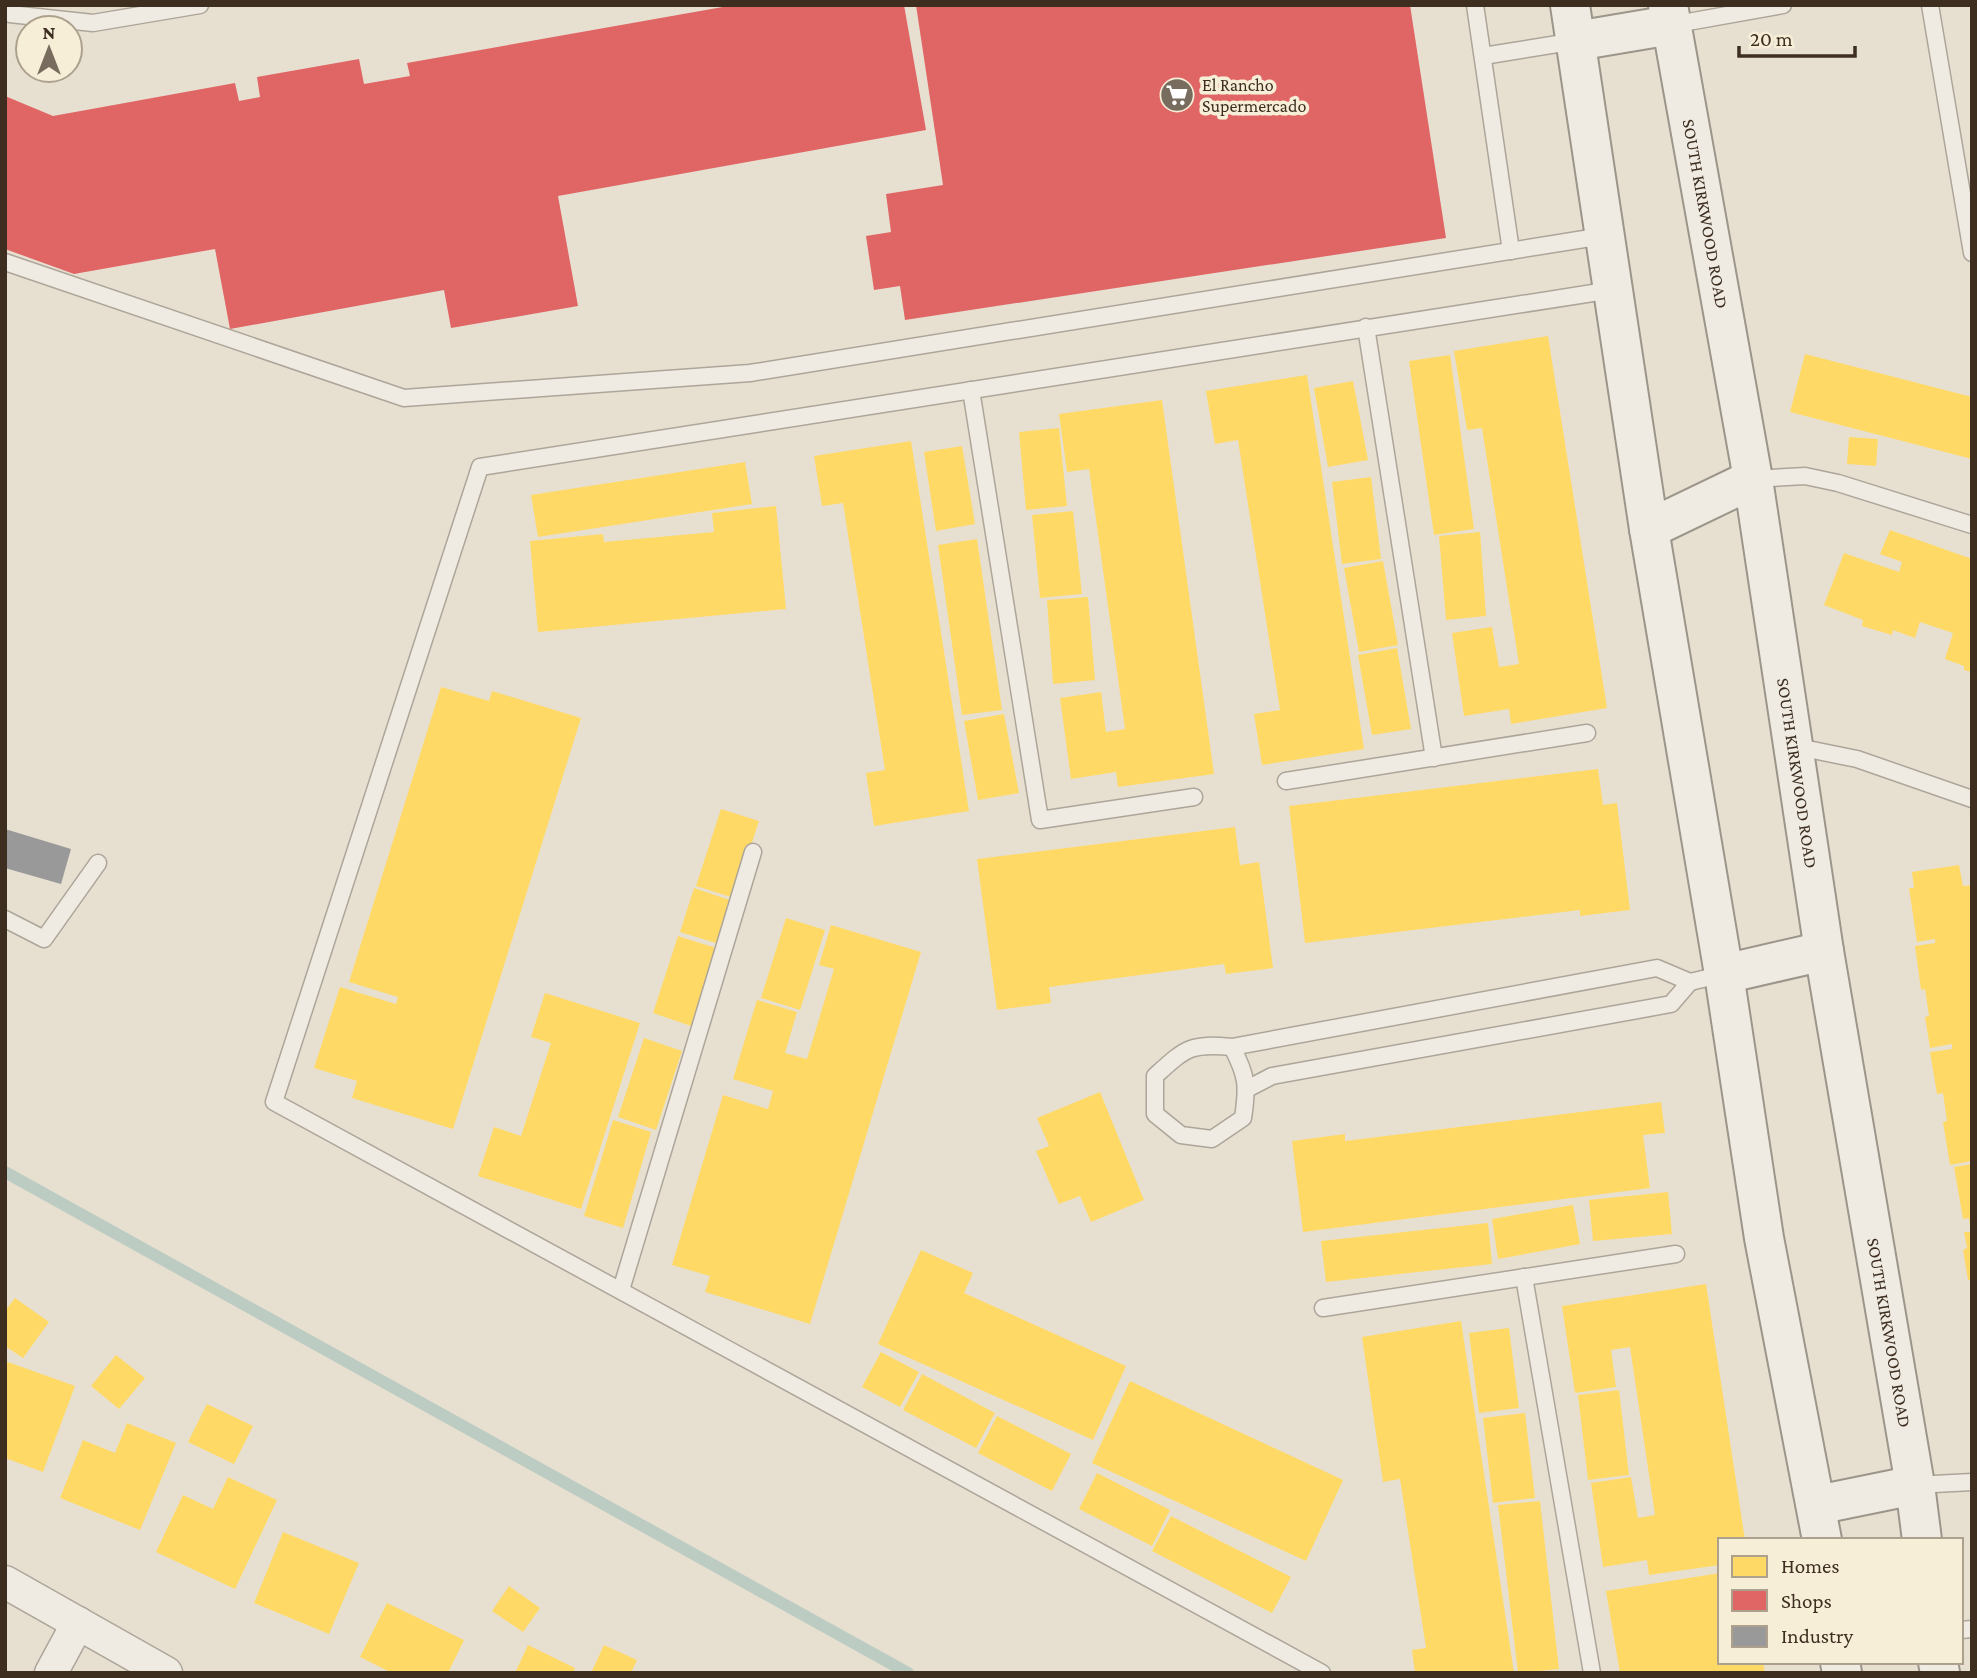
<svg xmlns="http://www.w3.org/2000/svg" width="1977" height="1678" font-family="'Crimson Pro',serif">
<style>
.homes{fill:#ffd966}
.shops{fill:#e06666}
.industry{fill:#999}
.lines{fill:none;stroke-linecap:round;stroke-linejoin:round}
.stream{stroke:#bcccc2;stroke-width:12}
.lane-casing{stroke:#ada599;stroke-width:19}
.street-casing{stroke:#ada599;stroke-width:35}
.secondary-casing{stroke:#9c958a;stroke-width:42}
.lane{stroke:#efebe3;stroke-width:16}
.street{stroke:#efebe3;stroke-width:32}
.secondary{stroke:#efebe3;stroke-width:38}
.labels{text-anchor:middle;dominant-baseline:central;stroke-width:7;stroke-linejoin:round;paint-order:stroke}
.poi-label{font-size:18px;fill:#3d2e20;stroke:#f7eed8;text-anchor:start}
.street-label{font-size:18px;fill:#3d2e20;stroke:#f7eed8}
</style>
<rect width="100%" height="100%" fill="#e7e0d1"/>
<g class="homes">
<path d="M1548 336 1607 708 1511 724 1509 709 1464 716 1452 633 1492 627 1499 667 1519 664 1482 428 1467 430 1454 351Z"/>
<path d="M1805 354 1972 397V459L1790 412Z"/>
<path d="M1450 355 1474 529 1434 535 1409 361Z"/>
<path d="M1307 375 1364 749 1262 765 1254 714 1280 710 1238 440 1215 444 1206 391Z"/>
<path d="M1353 381 1368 460 1328 467 1314 388Z"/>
<path d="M1162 400 1214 774 1118 787 1116 772 1071 779 1060 698 1101 692 1106 732 1125 729 1089 469 1067 472 1059 414Z"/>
<path d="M1059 428 1067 506 1026 510 1019 432Z"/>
<path d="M1849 437 1878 439 1876 466 1847 464Z"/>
<path d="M911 441 969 811 874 826 866 773 885 770 843 503 822 506 814 456Z"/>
<path d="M962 446 975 524 936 531 924 452Z"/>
<path d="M745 462 752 504 538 537 531 495Z"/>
<path d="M1371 477 1381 559 1342 564 1332 482Z"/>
<path d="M776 506 786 609 538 632 530 541 603 534 604 542 714 532 712 513Z"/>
<path d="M1073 511 1082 594 1040 598 1032 515Z"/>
<path d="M1890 530 1972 559V672L1964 670V666L1945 659 1953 633 1920 622 1915 638 1893 630 1892 635 1862 626 1863 620 1824 605 1844 553 1899 572 1902 562 1880 554Z"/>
<path d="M1480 532 1486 616 1446 620 1439 536Z"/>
<path d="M977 539 1002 710 962 715 938 545Z"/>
<path d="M1383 561 1398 645 1359 652 1344 568Z"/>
<path d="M1088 597 1095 680 1053 684 1047 600Z"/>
<path d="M1397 648 1411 729 1372 735 1358 655Z"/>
<path d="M441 687 489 701 492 691 581 718 453 1129 352 1098 357 1081 314 1068 340 987 396 1004 398 997 349 982Z"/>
<path d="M1004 714 1019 793 978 800 964 721Z"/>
<path d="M1598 769 1603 805 1617 803 1630 910 1580 916V910L1305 943 1289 806Z"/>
<path d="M721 809 759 821 734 898 696 886Z"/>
<path d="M1235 827 1240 865 1259 862 1273 968 1226 974 1224 964 1049 987 1051 1003 997 1010 977 859Z"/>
<path d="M1959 865 1963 886 1972 885V1161L1950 1165 1943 1122 1947 1121 1943 1093 1937 1094 1930 1052 1952 1049V1044L1930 1048 1925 1017 1929 1016 1925 989 1921 990 1915 946 1935 943V939L1917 942 1909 888H1914L1912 872Z"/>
<path d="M694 888 733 901 719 944 680 932Z"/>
<path d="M786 918 825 930 800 1010 761 998Z"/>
<path d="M831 925 921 952 810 1324 705 1292 710 1276 672 1265 723 1095 768 1109 773 1091 733 1079 757 1000 797 1012 785 1053 807 1059 834 969 819 965Z"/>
<path d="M678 936 716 948 691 1026 653 1013Z"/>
<path d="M545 993 640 1023 581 1209 478 1176 494 1127 521 1136 551 1043 531 1037Z"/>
<path d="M644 1038 682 1051 656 1130 618 1117Z"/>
<path d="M1100 1092 1144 1200 1091 1222 1080 1196 1059 1204 1036 1151 1049 1146 1037 1118Z"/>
<path d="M1661 1102 1665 1133 1643 1135 1650 1188 1303 1232 1292 1141 1345 1134V1141Z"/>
<path d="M613 1120 651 1132 623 1228 584 1216Z"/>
<path d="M1972 1164V1227H1970L1969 1218 1963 1219 1954 1167Z"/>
<path d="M1668 1192 1672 1234 1593 1241 1589 1200Z"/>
<path d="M1573 1205 1580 1244 1498 1259 1492 1219Z"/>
<path d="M1488 1223 1492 1264 1326 1282 1321 1241Z"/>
<path d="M1964 1232H1972V1280H1968L1963 1250 1967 1248Z"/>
<path d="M921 1250 973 1273 964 1293 1126 1366 1093 1440 878 1344Z"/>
<path d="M1706 1284 1745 1540H1720V1565L1649 1575 1647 1560 1603 1567 1591 1483 1631 1477 1638 1518 1655 1515 1630 1347 1611 1350 1616 1387 1575 1393 1562 1306Z"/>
<path d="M15 1298 49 1322 23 1358 5 1346V1311Z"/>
<path d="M1461 1321 1514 1673H1415L1412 1650 1426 1648 1400 1479 1383 1482 1362 1337Z"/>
<path d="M1509 1328 1519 1408 1479 1413 1469 1333Z"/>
<path d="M881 1352 919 1372 900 1407 862 1387Z"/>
<path d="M116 1355 145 1378 119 1409 91 1386Z"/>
<path d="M5 1361 75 1386 43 1472 5 1458Z"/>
<path d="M922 1374 995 1413 976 1448 903 1410Z"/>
<path d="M1130 1381 1343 1480 1306 1561 1092 1463Z"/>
<path d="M1619 1390 1629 1475 1588 1480 1578 1395Z"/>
<path d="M207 1404 253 1426 234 1464 188 1442Z"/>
<path d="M1525 1413 1535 1498 1493 1503 1483 1418Z"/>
<path d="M997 1416 1071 1454 1052 1491 978 1453Z"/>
<path d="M127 1423 176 1443 140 1530 60 1498 83 1440 115 1453Z"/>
<path d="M1097 1473 1170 1510 1152 1546 1079 1509Z"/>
<path d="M228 1477 277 1500 235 1589 156 1552 183 1495 213 1509Z"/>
<path d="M1540 1501 1559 1669 1518 1673 1498 1505Z"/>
<path d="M1171 1516 1291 1577 1272 1613 1152 1551Z"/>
<path d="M283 1532 359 1563 329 1634 254 1603Z"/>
<path d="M1720 1573V1662H1763L1765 1673H1620L1606 1591Z"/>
<path d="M509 1586 540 1608 523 1632 492 1611Z"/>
<path d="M387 1603 464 1640 448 1673H392L360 1657Z"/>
<path d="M528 1645 575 1668 573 1673H515Z"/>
<path d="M604 1645 637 1660 631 1673H591Z"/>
</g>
<g class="shops">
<path d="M734 5H904L926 130 558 196 578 306 451 328 444 290 230 329 215 249 74 274 5 249V96L53 116 235 83 239 101 260 97 257 77 359 59 364 84 410 76 407 63Z"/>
<path d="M916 5H1410L1446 238 905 320 900 286 874 290 866 236 891 232 886 194 943 185Z"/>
</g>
<path class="industry" d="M5 829 71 849 61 884 5 868Z"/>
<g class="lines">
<path class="stream" d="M5 1172 908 1673"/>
<g class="lane-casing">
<g id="lane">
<path d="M13 5 10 14 93 23 200 5"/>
<path d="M1475 5 1511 251"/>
<path d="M1930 5 1972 253"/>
<path d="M1671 25 1783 5"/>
<path d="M1483 56 1576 41"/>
<path d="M5 262 404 398 750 373 1603 236"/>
<path d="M1366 327 1434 758"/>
<path d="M971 390 1040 820 1194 797"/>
<path d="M1753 479 1805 476 1838 483 1972 525"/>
<path d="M1793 746 1857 759 1972 799"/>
<path d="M1286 781 1587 733"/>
<path d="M5 919 44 939 98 863"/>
<path d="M1232 1047C1247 1076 1248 1085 1243 1118L1212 1139 1181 1135 1155 1114V1076C1186 1048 1190 1043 1232 1047L1657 968 1690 982 1724 974"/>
<path d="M1247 1089 1272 1076 1671 1004 1690 982"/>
<path d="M1524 1277 1592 1673"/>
<path d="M621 1290 753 852"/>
<path d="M1323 1308 1676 1254"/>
<path d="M1915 1485 1972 1482"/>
<path d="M1961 1630 1972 1629"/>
<path d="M1322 1673 274 1102 480 467 1612 290"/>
</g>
</g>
<g class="street-casing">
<g id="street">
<path d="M5 1582 166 1673"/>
<path d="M51 1673 78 1623"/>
</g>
</g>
<g class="secondary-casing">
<g id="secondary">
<path d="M1570 5 1649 529 1724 974 1764 1238 1822 1540"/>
<path id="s1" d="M1668 5 1753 479 1824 951 1915 1485 1922 1540"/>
<path d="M1576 41 1671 25"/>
<path d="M1649 529 1753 479"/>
<path d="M1724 974 1824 951"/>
<path d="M1817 1505 1915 1485"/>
<path d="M1840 1662 1842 1673"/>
<path d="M1938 1662 1940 1673"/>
</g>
</g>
<use href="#lane" class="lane"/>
<use href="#street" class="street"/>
<use href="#secondary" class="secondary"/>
</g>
<defs>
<g id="supermarket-disc" transform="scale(1.75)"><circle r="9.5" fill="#786c5e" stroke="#f7eed8"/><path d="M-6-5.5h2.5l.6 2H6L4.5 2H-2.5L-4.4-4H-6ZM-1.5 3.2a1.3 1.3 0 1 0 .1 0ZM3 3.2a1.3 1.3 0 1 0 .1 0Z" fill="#fff"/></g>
</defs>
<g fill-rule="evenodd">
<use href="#supermarket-disc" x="1177" y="95"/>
</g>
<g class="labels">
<g class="poi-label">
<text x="1202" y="85">El Rancho<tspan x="1202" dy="21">Supermercado</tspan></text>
</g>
<g class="street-label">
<text stroke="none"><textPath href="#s1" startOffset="212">SOUTH KIRKWOOD ROAD</textPath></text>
<text stroke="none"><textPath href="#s1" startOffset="779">SOUTH KIRKWOOD ROAD</textPath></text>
<text stroke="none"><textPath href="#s1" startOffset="1346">SOUTH KIRKWOOD ROAD</textPath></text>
</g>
</g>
<rect width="1977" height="1678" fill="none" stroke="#3d2e20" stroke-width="14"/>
<rect x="1718" y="1538" width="245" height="126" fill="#f7eed8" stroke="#ada18e" stroke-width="2"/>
<rect x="1732" y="1556" width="35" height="21" fill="#ffd966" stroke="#ada18e" stroke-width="2"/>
<text x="1781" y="1573" font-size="21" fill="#3d2e20">Homes</text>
<rect x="1732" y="1590" width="35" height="21" fill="#e06666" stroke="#ada18e" stroke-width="2"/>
<text x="1781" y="1608" font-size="21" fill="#3d2e20">Shops</text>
<rect x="1732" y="1626" width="35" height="21" fill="#999999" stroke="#ada18e" stroke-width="2"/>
<text x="1781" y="1643" font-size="21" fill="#3d2e20">Industry</text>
<g transform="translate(49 49)"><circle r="33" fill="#f7eed8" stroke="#ada18e" stroke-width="2"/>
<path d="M0-5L12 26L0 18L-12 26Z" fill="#786c5e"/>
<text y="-10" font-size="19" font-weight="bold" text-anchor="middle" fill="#3d2e20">N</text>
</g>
<path d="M1739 46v10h116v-10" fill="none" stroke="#3d2e20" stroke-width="3.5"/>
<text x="1750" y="46" font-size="21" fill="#3d2e20" stroke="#f7eed8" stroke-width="5" paint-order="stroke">20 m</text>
</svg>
